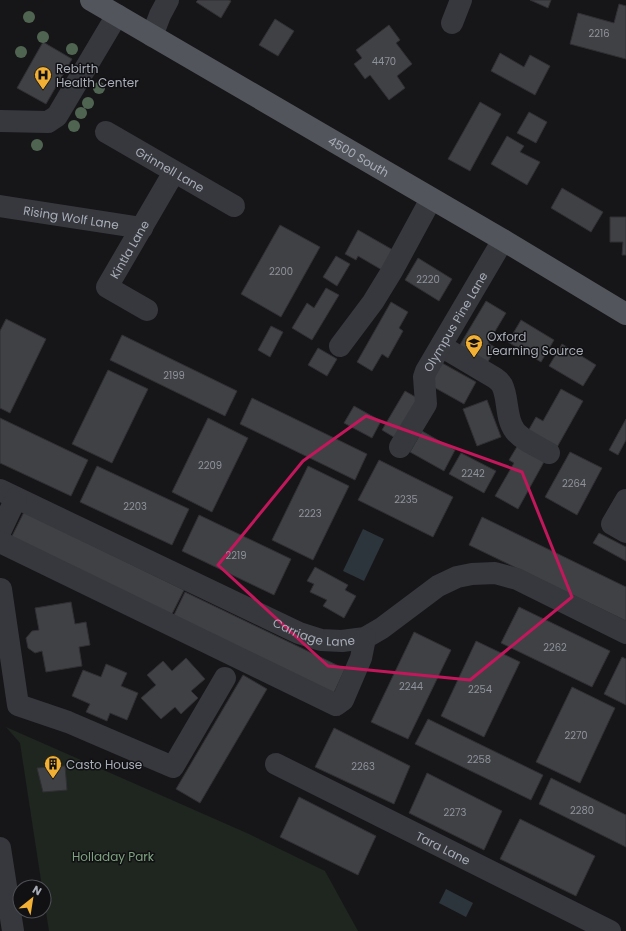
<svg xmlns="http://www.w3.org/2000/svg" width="626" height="931" font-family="Poppins,sans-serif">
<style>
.green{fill:#1e261f}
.water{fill:#2c353c}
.building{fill:#404145;stroke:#303034}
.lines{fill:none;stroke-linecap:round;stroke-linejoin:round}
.minor{stroke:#37383d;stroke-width:22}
.major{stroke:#53555c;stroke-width:22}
.tree{fill:#506452}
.marked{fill:none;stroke:#c2185b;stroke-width:3;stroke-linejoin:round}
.labels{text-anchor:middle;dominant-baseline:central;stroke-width:3;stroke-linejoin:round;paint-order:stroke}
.number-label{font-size:10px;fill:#8e929b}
.poi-label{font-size:12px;fill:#a8adb8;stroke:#111113;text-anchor:start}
.street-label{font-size:12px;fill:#a8adb8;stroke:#111113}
.park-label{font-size:12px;fill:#7fa381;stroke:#111113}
</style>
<rect width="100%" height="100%" fill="#161618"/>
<path class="green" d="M6 727 249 834 325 871 358 931H49L44 899V887H42L20 743Z"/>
<g class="water">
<path d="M363 529 384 539 364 581 343 571Z"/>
<path d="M446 889 473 903 466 917 439 903Z"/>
</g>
<g class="building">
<path d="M198 0H229L231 1 221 18 196 2Z"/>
<path d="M530 0H551L548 8Z"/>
<path d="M619 4 626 6V59L570 44 578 13 614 23Z"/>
<path d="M275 19 294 31 278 56 259 45Z"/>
<path d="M389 25 400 40 396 43 412 64 397 76 405 88 389 100 370 75 365 79 354 64 362 58 356 50Z"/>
<path d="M43 42 72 59 46 104 17 88Z"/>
<path d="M500 53 524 67 530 55 550 66 535 95 491 71Z"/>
<path d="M480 102 501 114 470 171 448 159Z"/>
<path d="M529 112 547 122 536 143 517 133Z"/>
<path d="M507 136 524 146 520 152 540 162 527 185 491 164Z"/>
<path d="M562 188 603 212 591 232 551 208Z"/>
<path d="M610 217H626V255H622L623 242H610Z"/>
<path d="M280 225 320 247 281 317 241 294Z"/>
<path d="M358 230 393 250 382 270 358 256 356 260 345 254Z"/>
<path d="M336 256 350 264 337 286 323 277Z"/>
<path d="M418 258 452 279 439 301 405 280Z"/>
<path d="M326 288 339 295 312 340 292 328 307 303 314 308Z"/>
<path d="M486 301 506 313 488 343 496 348 486 365 458 348Z"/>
<path d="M391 302 408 312 399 328 403 331 388 358 382 354 372 371 357 362Z"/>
<path d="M6 319 46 339 10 413 0 408V331Z"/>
<path d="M521 320 554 340 541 362 508 342Z"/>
<path d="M271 326 283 332 270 357 258 350Z"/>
<path d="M122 335 237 391 225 416 110 360Z"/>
<path d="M562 344 596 365 583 386 549 366Z"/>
<path d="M318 348 337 359 327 376 308 365Z"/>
<path d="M442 363 476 382 464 404 430 385Z"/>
<path d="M108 370 148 389 112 463 72 444Z"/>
<path d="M561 389 583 401 556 449 527 433 536 417 543 421Z"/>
<path d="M405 391 419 399 397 439 382 430Z"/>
<path d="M252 398 367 454 355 480 240 424Z"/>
<path d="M487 400 501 437 477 446 463 409Z"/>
<path d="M354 406 381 421 372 438 344 423Z"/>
<path d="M0 418 88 460 71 496 0 463Z"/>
<path d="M208 418 248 438 212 512 172 492Z"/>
<path d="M626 419V440L618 455 609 450Z"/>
<path d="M422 431 455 450 444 471 410 452Z"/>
<path d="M518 445 545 460 518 509 495 496 514 463 509 460Z"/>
<path d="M570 452 602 468 577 515 545 497Z"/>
<path d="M461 453 496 471 484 493 449 474Z"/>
<path d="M379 460 453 497 433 537 358 500Z"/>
<path d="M97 466 189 509 172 545 80 502Z"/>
<path d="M308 466 349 486 313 560 272 540Z"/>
<path d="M24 512 184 590 170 618 10 540Z"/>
<path d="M199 515 291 559 274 595 182 551Z"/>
<path d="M482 517 626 587V621L469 545Z"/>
<path d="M599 533 626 547V561L593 543Z"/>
<path d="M315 567 348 585 345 590 356 596 344 618 323 606 327 600 310 592 314 584 307 581Z"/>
<path d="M185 592 345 669 332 697 172 619Z"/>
<path d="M71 602 75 624 86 622 90 645 79 647 82 666 46 672 42 651 35 653 28 648 26 638 32 631 39 630 35 608Z"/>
<path d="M519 607 610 651 592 687 501 643Z"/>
<path d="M414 632 451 650 408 739 371 722Z"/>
<path d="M476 641 520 662 484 737 441 716Z"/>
<path d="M622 657 626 659V705L604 694Z"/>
<path d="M186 658 205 679 191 691 198 698 181 714 175 707 161 719 141 698 156 685 147 675 163 661 172 671Z"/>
<path d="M106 664 127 673 121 686 138 693 127 720 110 713 107 721 86 712 90 704 72 696 83 670 101 677Z"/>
<path d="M243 675 267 689 200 803 176 789Z"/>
<path d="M572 687 615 708 580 783 536 762Z"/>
<path d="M428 719 543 775 531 800 415 744Z"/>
<path d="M334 728 410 766 394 804 315 767Z"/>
<path d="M65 766 67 790 43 792 37 768Z"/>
<path d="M427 773 502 811 484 850 409 813Z"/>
<path d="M551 778 626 815V847L539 804Z"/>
<path d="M299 797 376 836 358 875 280 837Z"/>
<path d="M520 819 595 856 576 896 500 859Z"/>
</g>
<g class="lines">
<g class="minor">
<path d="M452 23 461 0"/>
<path d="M152 36 160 15 168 0"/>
<path d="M0 121 48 122 57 116 117 15"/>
<path id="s1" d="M106 132 234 206"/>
<path id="s2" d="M0 206 142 228"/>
<path id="s3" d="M147 310 107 287 174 172"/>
<path d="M340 346 373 302 392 271 431 199"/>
<path d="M441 346 495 378C498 380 500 382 502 385 509 399 505 418 515 431 522 440 539 447 549 453"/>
<path id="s4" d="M400 447 426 404 424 377 426 371 503 240"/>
<path id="s5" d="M0 490 299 633 321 640 342 641 365 638 382 628 438 586 457 577 472 574 495 573 517 579 626 633"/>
<path d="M626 500 612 524 626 532"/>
<path d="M0 532 16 498"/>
<path d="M0 542 336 705 343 700 361 658 365 638"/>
<path d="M0 589H1L18 705 68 722 173 767 225 678"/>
<path id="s6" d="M276 764 610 931"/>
<path d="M0 848 13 931"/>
</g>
<path class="major" id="s7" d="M91 0 503 240 626 314"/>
</g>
<g class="tree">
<circle cx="29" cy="17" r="6"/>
<circle cx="43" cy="37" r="6"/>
<circle cx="72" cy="49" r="6"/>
<circle cx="21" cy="52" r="6"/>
<circle cx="99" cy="88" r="6"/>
<circle cx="88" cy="103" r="6"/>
<circle cx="81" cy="113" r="6"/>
<circle cx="74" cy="126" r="6"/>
<circle cx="37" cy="145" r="6"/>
</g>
<path class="marked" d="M366 416 522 472 572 597 470 680 328 666 218 565 303 461Z"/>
<defs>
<g id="hospital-pin" transform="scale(0.9)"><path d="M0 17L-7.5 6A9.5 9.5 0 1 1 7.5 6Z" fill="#f2b134" stroke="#111113"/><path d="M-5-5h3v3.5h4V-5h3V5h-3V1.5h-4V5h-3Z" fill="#111"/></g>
<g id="school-pin" transform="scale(0.9)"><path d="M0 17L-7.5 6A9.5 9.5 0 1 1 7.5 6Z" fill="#f2b134" stroke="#111113"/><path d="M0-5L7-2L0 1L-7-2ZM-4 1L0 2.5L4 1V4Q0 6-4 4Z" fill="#111"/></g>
<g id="building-pin" transform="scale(0.9)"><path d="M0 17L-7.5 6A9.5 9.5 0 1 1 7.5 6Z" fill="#f2b134" stroke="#111113"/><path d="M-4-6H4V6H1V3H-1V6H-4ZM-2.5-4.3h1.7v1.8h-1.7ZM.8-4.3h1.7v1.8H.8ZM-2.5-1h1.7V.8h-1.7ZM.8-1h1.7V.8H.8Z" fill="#111"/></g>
</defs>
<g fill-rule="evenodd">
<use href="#hospital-pin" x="43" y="75"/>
<use href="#school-pin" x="474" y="343"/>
<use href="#building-pin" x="53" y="764"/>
</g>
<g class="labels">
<g class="number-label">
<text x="599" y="33">2216</text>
<text x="384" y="61">4470</text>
<text x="281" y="271">2200</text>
<text x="428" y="279">2220</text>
<text x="174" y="375">2199</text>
<text x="210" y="465">2209</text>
<text x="473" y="473">2242</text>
<text x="574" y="483">2264</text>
<text x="406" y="499">2235</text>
<text x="135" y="506">2203</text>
<text x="310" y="513">2223</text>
<text x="236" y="555">2219</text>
<text x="555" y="647">2262</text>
<text x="411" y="686">2244</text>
<text x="480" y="689">2254</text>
<text x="576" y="735">2270</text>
<text x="479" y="759">2258</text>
<text x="363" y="766">2263</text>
<text x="582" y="810">2280</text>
<text x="455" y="812">2273</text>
</g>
<g class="poi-label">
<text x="56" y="68">Rebirth<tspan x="56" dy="14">Health Center</tspan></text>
<text x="487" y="336">Oxford<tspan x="487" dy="14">Learning Source</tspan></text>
<text x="66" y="764">Casto House</text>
</g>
<g class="street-label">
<text stroke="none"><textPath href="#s7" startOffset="310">4500 South</textPath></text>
<text stroke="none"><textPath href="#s1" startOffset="74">Grinnell Lane</textPath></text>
<text stroke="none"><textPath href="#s2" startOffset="72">Rising Wolf Lane</textPath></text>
<text stroke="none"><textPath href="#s3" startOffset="90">Kintla Lane</textPath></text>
<text stroke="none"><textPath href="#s4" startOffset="141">Olympus Pine Lane</textPath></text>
<text stroke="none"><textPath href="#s5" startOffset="346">Carriage Lane</textPath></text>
<text stroke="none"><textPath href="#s6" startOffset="187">Tara Lane</textPath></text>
</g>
<g class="park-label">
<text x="113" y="856">Holladay Park</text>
</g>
</g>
<g transform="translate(32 899) rotate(30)"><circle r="19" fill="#111113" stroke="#4d4f55"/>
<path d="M0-3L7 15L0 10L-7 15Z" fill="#f2b134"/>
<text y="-6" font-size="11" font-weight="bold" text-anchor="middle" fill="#a8adb8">N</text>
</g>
</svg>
